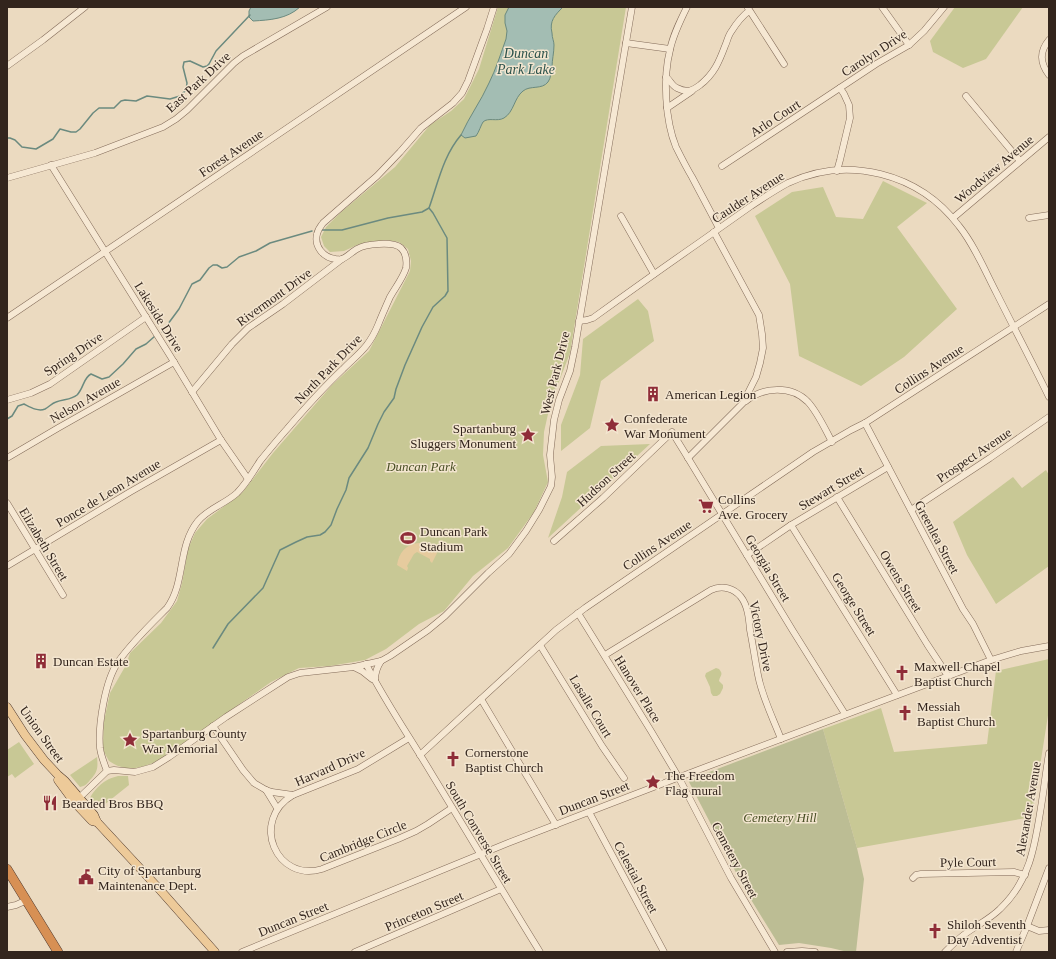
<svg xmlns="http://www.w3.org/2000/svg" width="1056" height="959" font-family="Georgia,serif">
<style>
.green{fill:#c8c895}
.sand{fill:#e6cb9e}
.cemetery{fill:#bcbd94}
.water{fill:#a3bdb3;stroke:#6b8a7f}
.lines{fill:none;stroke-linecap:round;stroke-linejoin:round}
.stream{stroke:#6b8a7f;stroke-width:1.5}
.minor-casing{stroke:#836b59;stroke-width:7}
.major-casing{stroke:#513a2e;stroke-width:9}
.highway-casing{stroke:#513a2e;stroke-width:10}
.minor{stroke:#f6e8d3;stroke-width:6}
.major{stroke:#edca99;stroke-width:8}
.highway{stroke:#d79054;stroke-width:9}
.labels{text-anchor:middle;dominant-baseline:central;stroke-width:3;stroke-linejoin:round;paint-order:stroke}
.street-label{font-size:13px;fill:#33251d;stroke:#f3e5cf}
.poi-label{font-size:13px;fill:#33251d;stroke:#f3e5cf;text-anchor:start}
.park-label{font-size:13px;font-style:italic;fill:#494f25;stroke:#f3e5cf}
.water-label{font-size:14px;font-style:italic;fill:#2d534c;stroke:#f3e5cf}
</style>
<rect width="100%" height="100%" fill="#ebdac0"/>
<g class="green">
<path d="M498 7H626L570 353 550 405 544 432 543 455 548 482 534 512 508 548 473 576 444 611 419 624 386 649 365 660 330 666 299 668 271 682 167 755 153 763 142 767 129 769 118 766 114 764 109 761 104 752 103 744 104 721 110 693 126 665 130 653 161 623 177 601 182 583 188 549 195 533 207 519 242 493 273 453 332 385 369 351 410 271 411 261 408 249 399 242 385 240 357 245 344 251 330 252 324 246 321 237 326 227 340 213 395 167 430 125 451 111 464 99 479 69Z"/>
<path d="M955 7H1023L986 59 963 68 933 52 930 41Z"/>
<path d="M883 181 927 203 897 227 957 309 904 357 861 386 799 356 790 284 755 216 792 192 823 187 836 217 863 219Z"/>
<path d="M638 299 648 311 654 341 601 381 590 428 561 451V425L580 375 583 339Z"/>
<path d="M650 444 548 538 562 497 567 472 601 446Z"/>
<path d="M1046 470 1049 475V566L996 604 967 555 953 522 1013 477 1022 488Z"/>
<path d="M1049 659V709L1032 817 857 848 823 729 881 708 894 752 987 744 996 671Z"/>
<path d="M716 668 719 669C724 675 720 675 719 681L723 685V688L720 694 717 696H713L711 693 710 687 705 676 706 673Z"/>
<path d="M19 742 34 764 15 778 12 774 7 777V750Z"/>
<path d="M97 757C98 767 98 772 90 780 87 784 85 786 80 787L70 775Z"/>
<path d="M118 776H128L129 785 99 809 90 798C93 791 102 782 109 779 111 778 115 777 118 776Z"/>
</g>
<path class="sand" d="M418 543C426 543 433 546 437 553L432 563 430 561V559L417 552 414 554 407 566 408 568 407 571 397 565C399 553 405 545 418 543Z"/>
<path class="cemetery" d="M823 729 857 848 864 879 856 952H848L831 948 799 943 779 945 745 890 688 780Z"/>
<g class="water">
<path d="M251 7H300C287 19 270 20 253 21L249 17V11Z"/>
<path d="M509 7H563C555 15 549 21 552 33 552 38 554 41 554 45 554 53 552 60 552 67 551 72 551 78 548 82 542 90 530 85 523 91 514 98 514 112 504 118 497 122 488 117 483 122 481 125 479 132 476 136L465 138 461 135C469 117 481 101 489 83 496 69 501 53 506 39L507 31 505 23V15Z"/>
</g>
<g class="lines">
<g class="stream">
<path d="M7 138H10L15 140 22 147 36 149 53 139 60 129 71 132H76L80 129 93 113 99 108H114L121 101 125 100 136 101 147 96 170 99 180 96 186 90 187 83 183 67 184 62 190 61 203 67 207 66 209 64 216 51 250 15"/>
<path d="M321 230H342L388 218 422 212 429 208C438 183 443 156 461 135"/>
<path d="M162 332 179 309 192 284 200 280 209 268 213 265H217L222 268 227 267 239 257 256 251 270 243 312 231"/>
<path d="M7 419 12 416 18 406 24 404C30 407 38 412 45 409 49 407 52 403 56 402 63 399 71 400 77 395 84 388 83 378 91 374L102 379 109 377 123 364 136 349 146 344 155 336"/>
<path d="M213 648 228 624 263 588 280 550 296 542 307 537 320 535 325 532 331 525 337 509 346 490 349 478 368 448 378 424 384 412 394 398 396 389 405 365 422 327 433 307 445 296 448 291 447 238 433 213 429 208"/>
</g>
<g class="minor-casing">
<g id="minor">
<path d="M687 7C680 21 673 35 670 50 663 77 665 120 676 147 681 157 686 167 692 177 701 194 710 211 719 228"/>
<path d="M882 7 909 45"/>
<path d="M748 8 784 64"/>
<path d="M1049 40C1039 52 1040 63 1049 75"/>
<path d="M626 43 670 49"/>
<path d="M7 66 43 40 85 7"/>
<path d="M666 77C670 80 672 86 677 88 687 93 692 91 700 85 714 74 719 62 725 46 727 42 728 36 731 32 736 24 742 16 749 11"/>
<path d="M966 96 1020 161"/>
<path d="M667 108 692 91"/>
<path d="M51 165 174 362 221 440 248 479"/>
<path d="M722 166 876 64 909 45 924 31 944 7"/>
<path d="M837 171 840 160 850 118 849 105 844 94 840 88"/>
<path d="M7 178 95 153 163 127 176 119 187 110 234 63 243 56 327 7"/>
<path d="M621 216 654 274"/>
<path d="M953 218 1049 137"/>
<path d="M1029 218 1049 215"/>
<path d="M7 318 466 7"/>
<path d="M579 321 587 320 593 318C629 292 664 267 700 242 717 230 734 218 751 206 763 198 775 190 788 183 848 155 919 173 959 226 975 246 985 271 997 294 1014 328 1032 362 1049 397"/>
<path d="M192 392 232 344 248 328 283 304 342 259"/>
<path d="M7 400 31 393 50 384 146 317"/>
<path d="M746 401C763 387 791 385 808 402 818 413 825 429 832 442"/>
<path d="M865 423 963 609 973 624 991 660"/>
<path d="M7 458 58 428 118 394 174 362"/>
<path d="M688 458 743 403 756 377 760 363 763 348 762 334 759 315 714 232"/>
<path d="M837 497 927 644 948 676"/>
<path d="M7 503 63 595"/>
<path d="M911 510 990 458 1049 417"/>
<path d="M791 525 897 695"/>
<path d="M554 541 603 498 672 432 688 458 793 631 845 714"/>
<path d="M747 555 791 525 888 467"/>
<path d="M7 566 130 492 221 440"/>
<path d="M578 613 651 731 679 778 731 878 775 952"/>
<path d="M540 645 602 746 624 778"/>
<path d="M605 655 711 590C722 585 734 588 741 597 748 606 749 619 750 630 753 645 755 660 758 675 762 697 773 718 781 739"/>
<path d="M366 664C386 703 411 739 433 776 469 835 504 894 540 952"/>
<path d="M354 667 362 671 372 679"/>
<path d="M375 680C375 672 377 667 381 661"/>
<path d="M481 699 556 825"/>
<path d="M213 726 243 770 254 783 266 790 272 792 293 795 358 769 409 738"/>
<path d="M420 755 556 630 585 608 813 452 851 430 865 423 1049 304"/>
<path d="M107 771C104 763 101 756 100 748 98 725 105 681 118 662 132 642 150 625 167 608 186 582 177 547 198 521 209 508 225 504 237 493 246 484 253 472 260 461 269 450 278 439 287 429 305 408 323 388 343 369 359 353 369 347 378 325 382 315 386 306 390 297 395 288 403 278 406 268 407 261 406 253 401 248 393 241 365 244 357 249 353 251 346 258 342 259 340 260 338 259 336 259 323 258 314 246 317 234 318 229 320 227 323 223L377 176 400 152 421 128 453 103 462 93 468 81 487 29 494 7"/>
<path d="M266 790 277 808"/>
<path d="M293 795C249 821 277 883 322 869L398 839 416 831 428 824 452 808"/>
<path d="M77 800 107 771 114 770 135 772 153 767 169 757 226 717 288 677 300 673 354 667 381 661 390 656 428 630 445 616 488 573 509 554 526 531 539 510 551 486 552 477 550 455 554 420 559 400 570 371 575 347 632 7"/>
<path d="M589 812 664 952"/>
<path d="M913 878 916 875 921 874 1014 872 1025 875"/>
<path d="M7 907 16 905 27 900"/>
<path d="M1027 926 1039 931 1049 930"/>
<path d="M242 952 508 843 698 770 991 660 1021 651 1049 646"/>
<path d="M355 952 501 889"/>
<path d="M787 952 802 951 815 952"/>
<path d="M945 952C952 945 958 939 965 934 977 925 990 919 1000 909 1030 881 1035 845 1041 807 1044 789 1046 771 1049 753"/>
<path d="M1016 952 1027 926 1049 868"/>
</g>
</g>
<g class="major-casing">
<g id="major">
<path d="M7 707 25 735 44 760 58 775 65 781 94 815 97 822 161 891 215 952"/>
<path d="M58 780 75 803 92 821 97 822"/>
</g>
</g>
<g class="highway-casing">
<path id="highway" d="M7 869 58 952"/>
</g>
<use href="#minor" class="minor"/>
<use href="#major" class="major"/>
<use href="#highway" class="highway"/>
</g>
<defs>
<g id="building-bare" transform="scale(1.2)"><path d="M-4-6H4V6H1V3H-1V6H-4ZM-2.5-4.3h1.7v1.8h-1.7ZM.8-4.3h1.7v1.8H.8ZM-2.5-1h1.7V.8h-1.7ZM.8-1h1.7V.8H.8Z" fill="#8f2d38" stroke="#f3e5cf" stroke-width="2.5" paint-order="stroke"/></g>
<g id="sight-bare" transform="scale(1.2)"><path d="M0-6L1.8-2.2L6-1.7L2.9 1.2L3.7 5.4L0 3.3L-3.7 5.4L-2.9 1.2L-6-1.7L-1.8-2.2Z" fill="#8f2d38" stroke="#f3e5cf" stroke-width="2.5" paint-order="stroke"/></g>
<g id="supermarket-bare" transform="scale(1.2)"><path d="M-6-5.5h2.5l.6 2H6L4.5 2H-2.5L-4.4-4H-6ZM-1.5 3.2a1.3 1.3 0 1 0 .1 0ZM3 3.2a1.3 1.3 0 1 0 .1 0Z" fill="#8f2d38" stroke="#f3e5cf" stroke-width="2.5" paint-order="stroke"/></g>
<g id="stadium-bare" transform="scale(1.2)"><path d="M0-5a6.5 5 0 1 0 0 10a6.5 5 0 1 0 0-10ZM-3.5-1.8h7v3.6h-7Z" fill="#8f2d38" stroke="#f3e5cf" stroke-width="2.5" paint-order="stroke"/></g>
<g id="church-bare" transform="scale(1.2)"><path d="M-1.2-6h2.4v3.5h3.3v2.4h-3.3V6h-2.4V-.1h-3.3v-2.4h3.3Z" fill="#8f2d38" stroke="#f3e5cf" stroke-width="2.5" paint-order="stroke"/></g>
<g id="restaurant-bare" transform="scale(1.2)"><path d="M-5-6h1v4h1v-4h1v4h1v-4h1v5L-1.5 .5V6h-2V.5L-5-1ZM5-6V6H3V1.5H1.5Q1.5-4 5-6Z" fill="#8f2d38" stroke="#f3e5cf" stroke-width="2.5" paint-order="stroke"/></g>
<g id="civic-bare" transform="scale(1.2)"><path d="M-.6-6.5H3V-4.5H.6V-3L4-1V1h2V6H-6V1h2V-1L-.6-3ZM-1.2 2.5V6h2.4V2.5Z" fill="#8f2d38" stroke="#f3e5cf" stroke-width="2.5" paint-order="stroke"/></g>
</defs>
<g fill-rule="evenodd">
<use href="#building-bare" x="653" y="394"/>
<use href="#sight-bare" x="612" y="425"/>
<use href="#sight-bare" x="528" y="435"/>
<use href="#supermarket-bare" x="706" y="506"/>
<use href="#stadium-bare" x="408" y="538"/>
<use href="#building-bare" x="41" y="661"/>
<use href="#church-bare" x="902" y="673"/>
<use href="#church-bare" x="905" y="713"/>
<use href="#sight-bare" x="130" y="740"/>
<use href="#church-bare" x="453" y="759"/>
<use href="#sight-bare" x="653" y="782"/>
<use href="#restaurant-bare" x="50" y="803"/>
<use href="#civic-bare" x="86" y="877"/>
<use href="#church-bare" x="935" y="931"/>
</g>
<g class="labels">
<g class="street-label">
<text transform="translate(874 53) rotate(-33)">Carolyn Drive</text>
<text transform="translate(198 82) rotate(-43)">East Park Drive</text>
<text transform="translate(775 118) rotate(-33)">Arlo Court</text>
<text transform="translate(231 153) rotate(-34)">Forest Avenue</text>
<text transform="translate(994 169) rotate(-40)">Woodview Avenue</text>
<text transform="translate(748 197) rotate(-33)">Caulder Avenue</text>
<text transform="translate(274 297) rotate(-36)">Rivermont Drive</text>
<text transform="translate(159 317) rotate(58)">Lakeside Drive</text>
<text transform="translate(73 354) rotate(-34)">Spring Drive</text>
<text transform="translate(328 369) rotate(-46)">North Park Drive</text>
<text transform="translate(929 369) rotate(-33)">Collins Avenue</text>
<text transform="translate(555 373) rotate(-76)">West Park Drive</text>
<text transform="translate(85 400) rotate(-30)">Nelson Avenue</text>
<text transform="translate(974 455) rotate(-34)">Prospect Avenue</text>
<text transform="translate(606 479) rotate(-43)">Hudson Street</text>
<text transform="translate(831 488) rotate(-31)">Stewart Street</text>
<text transform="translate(108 493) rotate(-31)">Ponce de Leon Avenue</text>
<text transform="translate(937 537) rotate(62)">Greenlea Street</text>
<text transform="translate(44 544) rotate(59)">Elizabeth Street</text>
<text transform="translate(657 545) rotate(-34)">Collins Avenue</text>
<text transform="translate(768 568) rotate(59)">Georgia Street</text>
<text transform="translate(901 581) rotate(59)">Owens Street</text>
<text transform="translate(854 604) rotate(58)">George Street</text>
<text transform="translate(761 636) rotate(78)">Victory Drive</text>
<text transform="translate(638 689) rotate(58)">Hanover Place</text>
<text transform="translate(591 706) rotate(59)">Lasalle Court</text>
<text transform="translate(42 734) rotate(54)">Union Street</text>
<text transform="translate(330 767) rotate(-24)">Harvard Drive</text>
<text transform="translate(594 798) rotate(-21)">Duncan Street</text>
<text transform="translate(1028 809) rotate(-80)">Alexander Avenue</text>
<text transform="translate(479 832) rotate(59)">South Converse Street</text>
<text transform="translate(363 841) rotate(-22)">Cambridge Circle</text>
<text transform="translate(735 860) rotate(62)">Cemetery Street</text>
<text transform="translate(968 862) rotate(-1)">Pyle Court</text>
<text transform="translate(636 877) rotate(62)">Celestial Street</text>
<text transform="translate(424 911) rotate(-23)">Princeton Street</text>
<text transform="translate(293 919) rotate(-22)">Duncan Street</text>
</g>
<g class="poi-label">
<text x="665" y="394">American Legion</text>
<text x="624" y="418">Confederate<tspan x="624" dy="15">War Monument</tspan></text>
<text x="516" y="428" text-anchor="end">Spartanburg<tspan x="516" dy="15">Sluggers Monument</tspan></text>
<text x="718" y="499">Collins<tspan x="718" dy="15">Ave. Grocery</tspan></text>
<text x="420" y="531">Duncan Park<tspan x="420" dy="15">Stadium</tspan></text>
<text x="53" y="661">Duncan Estate</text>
<text x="914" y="666">Maxwell Chapel<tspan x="914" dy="15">Baptist Church</tspan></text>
<text x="917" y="706">Messiah<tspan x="917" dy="15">Baptist Church</tspan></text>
<text x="142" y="733">Spartanburg County<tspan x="142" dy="15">War Memorial</tspan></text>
<text x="465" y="752">Cornerstone<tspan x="465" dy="15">Baptist Church</tspan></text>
<text x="665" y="775">The Freedom<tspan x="665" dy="15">Flag mural</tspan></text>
<text x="62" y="803">Bearded Bros BBQ</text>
<text x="98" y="870">City of Spartanburg<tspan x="98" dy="15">Maintenance Dept.</tspan></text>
<text x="947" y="924">Shiloh Seventh<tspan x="947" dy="15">Day Adventist</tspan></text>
</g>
<g class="park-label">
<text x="421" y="466">Duncan Park</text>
<text x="780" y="817">Cemetery Hill</text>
</g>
<g class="water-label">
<text x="526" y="53">Duncan<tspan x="526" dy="16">Park Lake</tspan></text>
</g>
</g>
<rect width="1056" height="959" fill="none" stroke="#33251d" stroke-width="16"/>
</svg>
